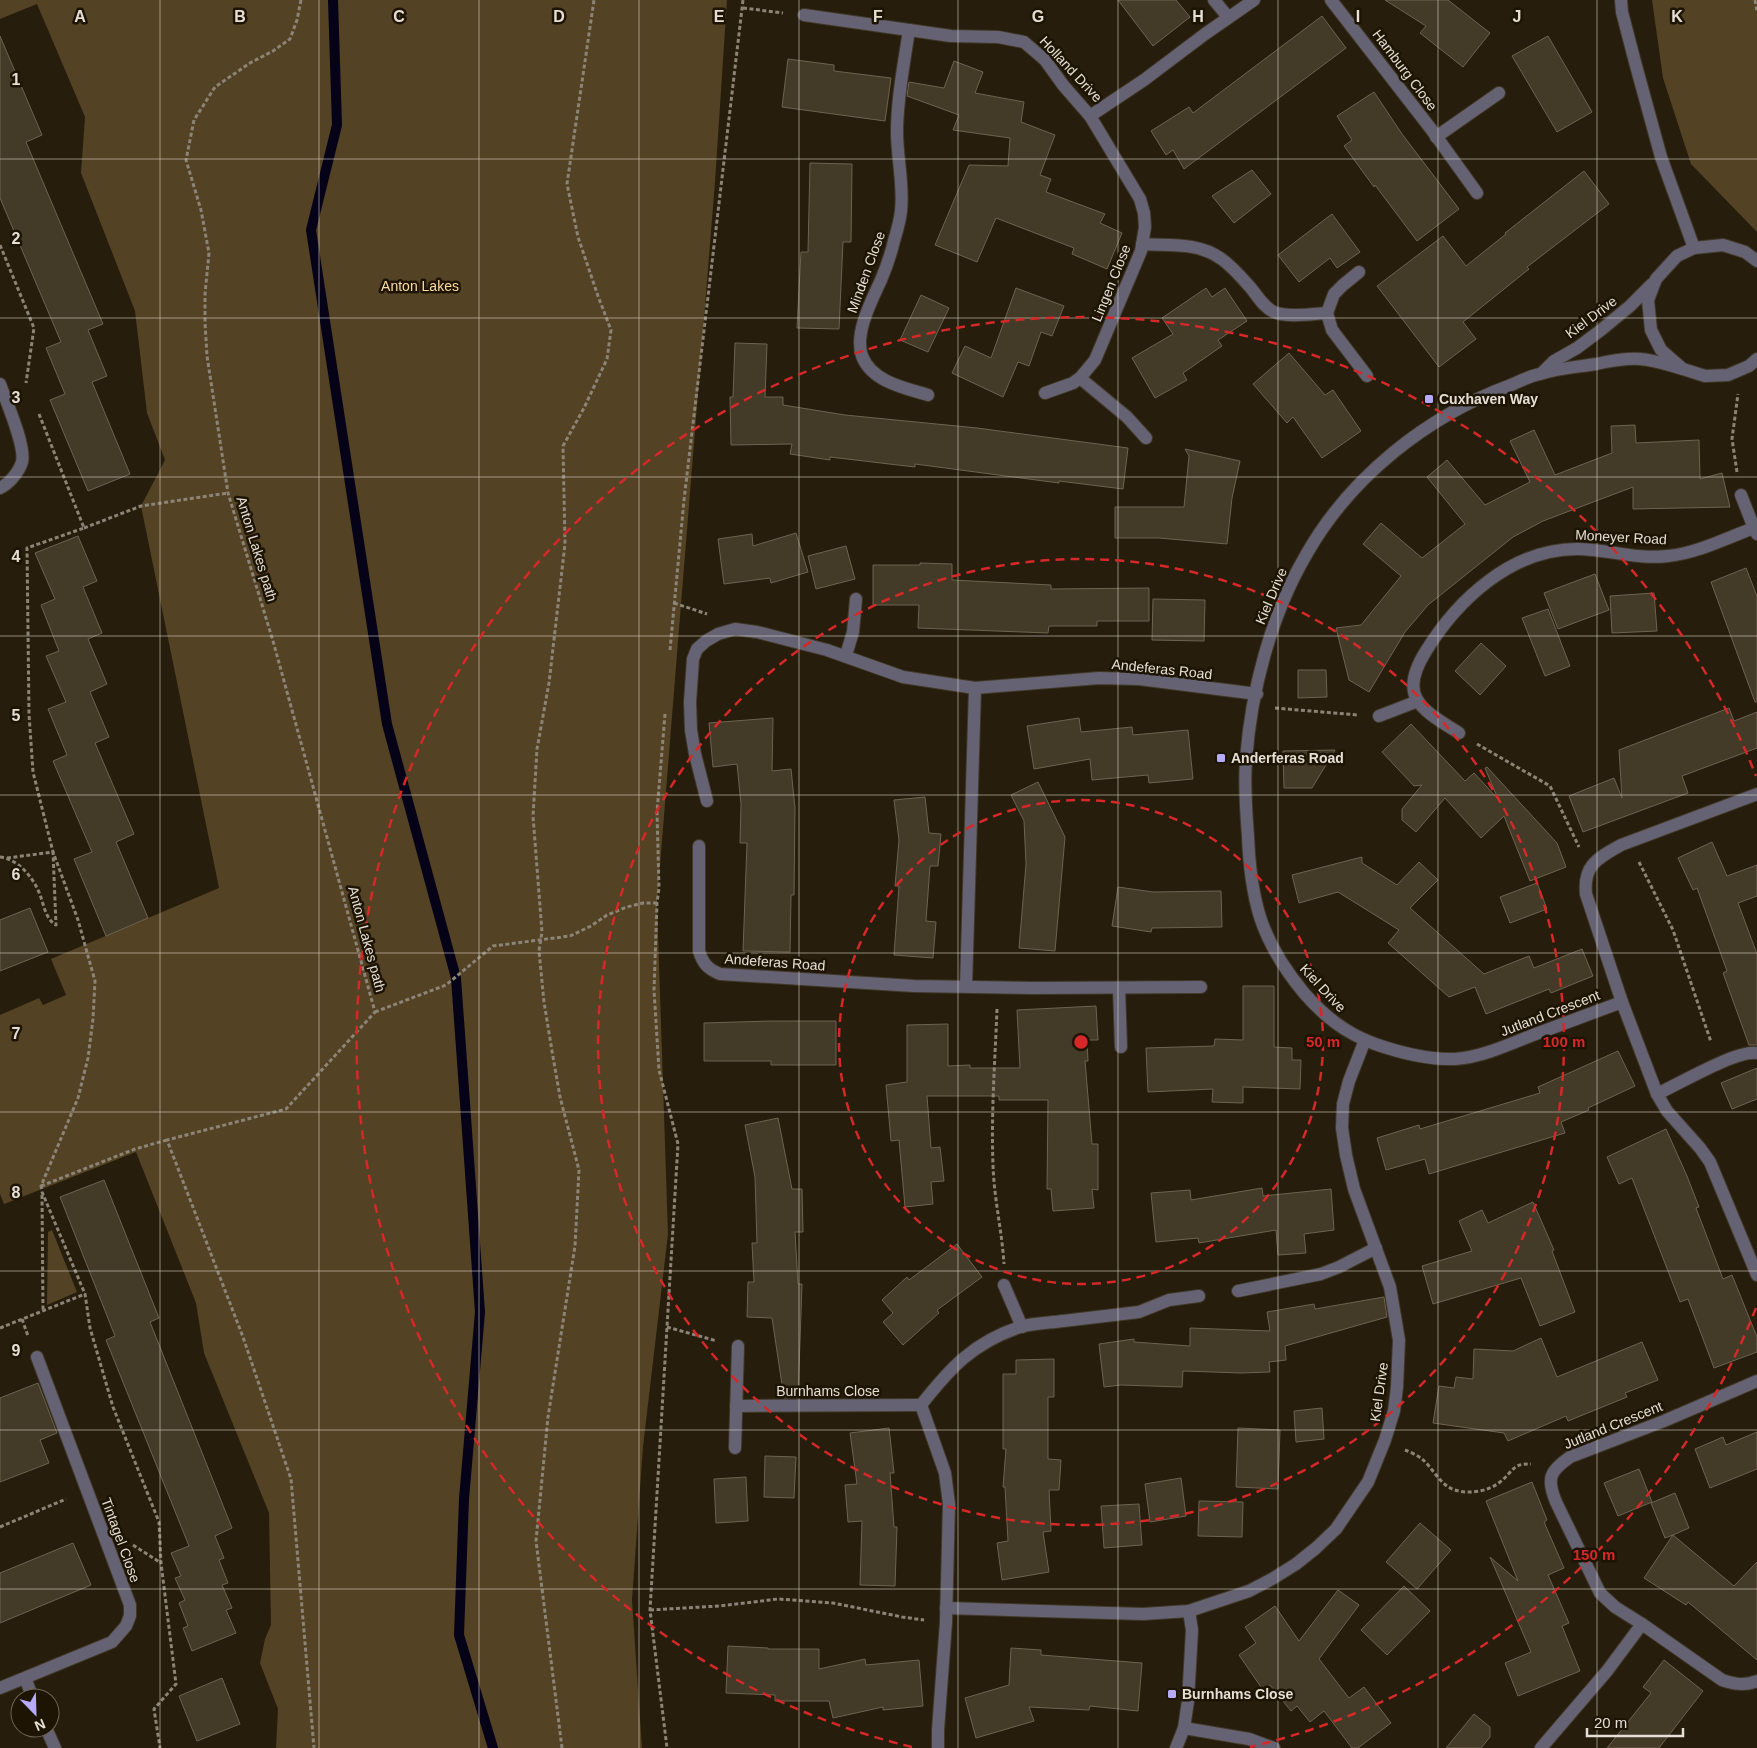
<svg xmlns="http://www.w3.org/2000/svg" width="1757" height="1748" font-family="Arial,sans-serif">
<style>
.green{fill:#534223}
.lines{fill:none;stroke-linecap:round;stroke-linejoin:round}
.stream{stroke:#060218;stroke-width:10}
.building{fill:#443a28;stroke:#6e6350}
.lane-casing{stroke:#413828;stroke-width:14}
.street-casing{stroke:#413828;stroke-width:14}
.path{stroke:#8c8477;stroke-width:3;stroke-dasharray:4 2.5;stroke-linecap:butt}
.lane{stroke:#656373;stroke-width:12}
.street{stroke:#656373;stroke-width:12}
.grid{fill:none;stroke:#e6dfd5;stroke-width:1;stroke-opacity:0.55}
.ring{fill:none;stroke:#d62828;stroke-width:2.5;stroke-dasharray:9 6}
.poi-dot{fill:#b6abf8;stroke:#1d1404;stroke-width:2}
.labels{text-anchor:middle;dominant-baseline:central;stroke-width:5;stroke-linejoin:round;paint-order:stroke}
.street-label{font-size:14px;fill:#e6dfd5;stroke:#1d1404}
.park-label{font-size:14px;fill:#fedca0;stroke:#1d1404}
.poi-label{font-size:14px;font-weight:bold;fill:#e6dfd5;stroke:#1d1404;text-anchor:start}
.grid-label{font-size:16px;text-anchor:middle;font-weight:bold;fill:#e6dfd5;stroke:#1d1404;stroke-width:5;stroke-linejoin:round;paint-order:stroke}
.centre{fill:#d62828;stroke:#1d1404;stroke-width:2.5}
.ring-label{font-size:15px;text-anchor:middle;font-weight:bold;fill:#d62828;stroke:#1d1404;stroke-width:5;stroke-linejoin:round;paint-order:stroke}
</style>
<rect width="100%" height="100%" fill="#261d0c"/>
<g class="green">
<path d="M0 0H727L715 182 657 903 668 1234 643 1447 632 1600 642 1748H276L278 1709 260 1663 265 1639 271 1625 269 1513 204 1353 196 1303 136 1152 4 1204 0 1194V1015L39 998 43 1005 66 995 51 959 219 888 141 506 165 460 147 413 135 311 81 173 85 117 37 4 0 19Z"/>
<path d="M1652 0H1757V232L1691 164 1663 78Z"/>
<path d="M52 1230 77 1292 47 1305 48 1232Z"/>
</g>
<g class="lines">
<path class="stream" d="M333 0 337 125 311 230 387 724 456 978 480 1312 464 1499 459 1635 493 1748"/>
</g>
<g class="building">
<path d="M1118 0H1176L1190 17 1153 46Z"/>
<path d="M1385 0H1448L1490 33 1463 67 1420 33 1426 26Z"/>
<path d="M1322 16 1346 48 1184 169 1173 150 1166 155 1151 131 1189 107 1193 113Z"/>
<path d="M0 36 42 135 26 142 103 324 88 330 107 376 92 382 130 474 88 491 50 400 65 394 46 348 61 342 0 198Z"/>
<path d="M1548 36 1592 112 1557 132 1512 56Z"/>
<path d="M788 59 834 65V71L891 78 885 121 782 107Z"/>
<path d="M954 61 983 72 975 93 1024 102 1021 122 1055 135 1040 175 1051 179 1046 192 1105 214 1100 223 1122 233 1107 269 1072 254 1074 248 996 218 977 262 935 245 969 165 1008 166 1010 138 953 130 959 115 907 96 909 82 944 88Z"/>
<path d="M1374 92 1402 134 1459 209 1417 241 1375 185 1374 187 1344 146 1352 140 1337 116Z"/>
<path d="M810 163 852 164 851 242H843L839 329 797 328 801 252H808Z"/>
<path d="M1252 170 1271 194 1234 223 1212 196Z"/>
<path d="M1584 171 1609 204 1527 267 1529 269 1463 322 1476 339 1439 367 1377 286 1443 236 1466 266 1506 234 1505 233Z"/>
<path d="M1332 214 1360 252 1337 268 1330 258 1299 282 1278 255Z"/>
<path d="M1016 288 1064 306 1052 336 1041 332 1029 366 1018 362 1003 397 952 373 965 346 991 358Z"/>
<path d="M1206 288 1212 297 1225 288 1247 321 1218 340 1222 346 1183 373 1187 380 1155 398 1132 358 1173 334 1162 318Z"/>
<path d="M921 295 949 308 928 352 900 340Z"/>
<path d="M735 343 767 344 765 397H783V405L845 415 977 428 1128 448 1123 489 1059 481V483L915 464V467L830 457V460L790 454 792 444 731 445 730 397H733Z"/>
<path d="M1289 353 1325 395 1333 390 1361 431 1322 458 1293 417 1287 423 1253 384Z"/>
<path d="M1635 425 1636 443 1699 440 1700 479 1722 473 1730 507 1633 509V487L1543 521 1513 537 1428 605 1405 632 1369 692 1349 680 1336 628 1361 625 1401 576 1363 544 1381 523 1422 558 1465 524 1427 477 1447 460 1485 505 1530 482 1510 441 1534 430 1555 475 1612 453 1611 426Z"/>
<path d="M1185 449 1240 461 1232 498 1227 544 1159 538H1115V507H1184L1189 456Z"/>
<path d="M796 533 808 572 771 583 770 578 724 584 718 539 752 534 753 546Z"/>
<path d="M78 536 97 581 83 587 102 633 88 639 107 684 90 692 109 737 95 743 134 834 116 842 148 918 106 936 74 859 92 852 53 761 67 755 48 709 66 702 46 656 59 651 41 605 55 599 35 553Z"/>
<path d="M846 546 855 579 816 589 808 556Z"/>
<path d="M920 563 952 564V580L1051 585V589L1149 588V621H1097V626H1049L1048 633 918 628 919 605H873V565H920Z"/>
<path d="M1746 568 1757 596V702H1755L1711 582Z"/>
<path d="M1595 574 1609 610 1558 629 1544 593Z"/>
<path d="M1654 593 1657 631 1612 633 1610 596Z"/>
<path d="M1153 599 1205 600 1204 641 1152 640Z"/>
<path d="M1548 609 1570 666 1545 676 1522 618Z"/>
<path d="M1481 643 1506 666 1480 695 1455 671Z"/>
<path d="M1298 670H1326L1327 697 1298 698Z"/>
<path d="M1729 708 1734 721 1757 712V748L1682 776 1688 793 1583 832 1569 796 1614 778 1622 798 1619 750Z"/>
<path d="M773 718 772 771 791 769 795 808 794 895H791L790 952 743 951 747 843H740L741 804 737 764 713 767 709 723Z"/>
<path d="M1079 718 1081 732 1132 727 1133 735 1188 730 1193 779 1149 783 1148 775 1092 780 1090 759 1034 769 1027 726Z"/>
<path d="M1411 724 1465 781 1474 773 1498 799 1485 768 1487 767 1557 843 1566 867 1530 881 1504 816 1481 838 1445 798 1416 832 1402 820V809L1422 785 1414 786 1382 752Z"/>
<path d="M1335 750 1312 788H1284L1283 751Z"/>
<path d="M1038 782 1065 837 1055 951 1019 948 1026 864 1024 821 1011 795Z"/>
<path d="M925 797 929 833 941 834 938 866H930L926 921 936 922 933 958 894 955 899 886H895L899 840 894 800Z"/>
<path d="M1712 842 1727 876 1757 865V896L1738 903 1757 954V1045H1749L1723 973 1727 971 1697 888 1693 890 1678 858Z"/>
<path d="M1362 857V863L1397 885 1419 862 1438 880 1410 908 1484 974 1529 956 1534 968 1582 949 1593 976 1551 993 1549 989 1486 1014 1475 987 1449 997 1388 943 1399 930 1338 892 1299 903 1292 875Z"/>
<path d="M1537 883 1547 909 1510 923 1500 897Z"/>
<path d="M1118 887 1153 892 1221 891 1222 927 1152 928 1151 932 1112 926Z"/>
<path d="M30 908 48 952 0 971V920Z"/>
<path d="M1243 986H1274V1047L1292 1048V1060H1301L1300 1089 1243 1087V1103L1212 1102 1213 1089 1148 1092 1146 1048 1214 1046 1215 1039 1243 1040Z"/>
<path d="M1096 1006 1098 1040H1087L1088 1061H1085L1092 1144H1098V1190L1092 1189 1094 1208 1053 1211 1051 1189H1047L1048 1100H999V1096H927L931 1148 940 1147 944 1181 931 1182 933 1204 905 1207 899 1140 891 1141 886 1085 907 1082V1025L948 1024V1066L970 1065V1068H1020L1017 1010Z"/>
<path d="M771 1021H836V1065H771V1061H704V1023Z"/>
<path d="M1618 1051 1635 1086 1588 1108 1589 1110 1561 1122 1565 1133 1429 1174 1425 1159 1386 1170 1377 1138 1419 1125 1420 1129 1540 1093 1538 1087Z"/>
<path d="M1757 1068V1099L1732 1109 1721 1083Z"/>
<path d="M778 1118 792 1189H802L803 1232H795L798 1284H802L798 1398H784L772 1318 747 1317 748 1282H754L752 1243H757L755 1177 745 1125Z"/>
<path d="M1666 1129 1687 1176 1699 1207 1696 1208 1723 1279 1732 1275 1757 1337V1352L1714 1368 1688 1299 1680 1302 1632 1178 1619 1184 1607 1157Z"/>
<path d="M104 1180 159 1318 150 1322 232 1528 215 1536 224 1558 219 1560 228 1583 222 1585 232 1608 226 1610 236 1633 192 1651 183 1628 188 1626 179 1603 185 1600 175 1578 181 1576 171 1553 189 1546 106 1340 115 1336 60 1197Z"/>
<path d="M1262 1188 1263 1196 1331 1189 1334 1230 1304 1234 1306 1253 1278 1255 1276 1230 1199 1243 1198 1238 1156 1242 1151 1193 1190 1190 1191 1200Z"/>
<path d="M1533 1202 1554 1250 1552 1251 1575 1312 1540 1326 1521 1278 1433 1304 1422 1266 1472 1251 1459 1221 1482 1210 1488 1223Z"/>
<path d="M957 1244 982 1277 937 1310 939 1313 903 1345 883 1322 893 1313 882 1300 907 1277 909 1280Z"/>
<path d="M1384 1297 1387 1317 1285 1346 1286 1360 1269 1362 1270 1372 1241 1373 1183 1371 1182 1387 1121 1385 1104 1387 1099 1344 1134 1339V1342L1190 1346V1328L1270 1331 1267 1312 1314 1304 1315 1309Z"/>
<path d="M1541 1338 1557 1377 1642 1342 1658 1380 1625 1393 1627 1397 1568 1421 1566 1416 1508 1441 1504 1433 1433 1423 1439 1386 1454 1388 1456 1377 1473 1379 1474 1349 1513 1351Z"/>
<path d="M1054 1359V1397H1048V1459L1061 1460 1059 1490H1049L1051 1531 1043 1532 1049 1572 1002 1580 997 1543 1008 1541 1005 1487H1003L1006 1449H1003V1374H1016V1360Z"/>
<path d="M38 1383 57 1433 40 1440 49 1463 0 1482V1398Z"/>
<path d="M1322 1408 1324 1439 1296 1442 1294 1411Z"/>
<path d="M889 1428 894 1473H890L894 1527H897L895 1586 860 1585 862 1521 848 1522 845 1485 857 1484 850 1433Z"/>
<path d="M1238 1428 1280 1430 1278 1489 1236 1487Z"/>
<path d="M1757 1432V1469L1710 1488 1695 1449 1723 1437 1726 1445Z"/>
<path d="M765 1456 796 1457 794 1498 764 1497Z"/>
<path d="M1639 1469 1652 1502 1618 1516 1604 1483Z"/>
<path d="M746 1477 748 1521 716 1523 714 1479Z"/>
<path d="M1181 1478 1186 1516 1150 1522 1145 1484Z"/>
<path d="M1532 1482 1547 1520 1544 1522 1564 1568 1548 1575 1569 1623 1562 1626 1580 1671 1518 1696 1505 1663 1531 1652 1490 1557 1518 1581 1486 1501Z"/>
<path d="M1675 1493 1689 1528 1673 1535 1734 1586 1757 1562V1660L1688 1602 1686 1605 1644 1578 1673 1535 1665 1538 1651 1503Z"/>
<path d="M1199 1501 1243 1502 1242 1537 1198 1536Z"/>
<path d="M1139 1504 1142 1545 1104 1548 1101 1506Z"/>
<path d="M1420 1523 1451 1550 1417 1589 1386 1562Z"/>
<path d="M73 1543 91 1585 0 1623V1573Z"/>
<path d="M1404 1586 1430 1611 1387 1655 1361 1630Z"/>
<path d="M1338 1590 1359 1605 1319 1659 1349 1698 1364 1687 1391 1723 1358 1748H1352L1324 1711 1310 1722 1297 1706 1291 1711 1270 1685 1263 1690 1239 1655 1256 1643 1245 1627 1275 1606 1299 1641Z"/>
<path d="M728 1646 768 1648V1649H819V1669L865 1659 866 1665 919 1660 923 1706 883 1710V1707L833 1718 829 1701H775V1695L726 1693Z"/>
<path d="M1011 1648 1041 1650V1655L1142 1663 1138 1711 1090 1706 1089 1710 1029 1707 1034 1721 976 1738 965 1698 1009 1685Z"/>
<path d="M1664 1660 1703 1691 1659 1748H1607L1651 1693 1643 1687Z"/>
<path d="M222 1678 240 1724 197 1741 179 1696Z"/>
<path d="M1474 1714 1490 1727V1737L1481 1748H1446Z"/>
</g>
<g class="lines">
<g class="lane-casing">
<g id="lane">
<path d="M1657 1094C1679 1084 1736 1050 1757 1053"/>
<path d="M1238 1291 1321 1274 1339 1267 1376 1248"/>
<path d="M1063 1321 1139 1312 1169 1300 1199 1296"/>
</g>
</g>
<g class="street-casing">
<g id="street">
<path d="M1214 0 1228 17"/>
<path d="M1331 0 1431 129 1477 193"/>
<path d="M1621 0 1622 12 1635 62 1661 157 1694 248"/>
<path d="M804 15 951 36 998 37 1024 42 1045 60 1063 85 1090 116 1140 199 1144 213 1145 227 1141 251 1095 360 1080 378 1073 383 1045 393"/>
<path d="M909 30C904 64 897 98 897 132 897 158 904 185 901 211 900 221 897 231 894 241 891 254 886 268 881 280 872 300 854 333 862 356 872 382 905 388 928 395"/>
<path d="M1090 116 1144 80 1205 34 1254 0"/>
<path d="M1436 137 1499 93"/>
<path d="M1142 244C1169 246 1197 242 1220 258 1231 265 1241 277 1250 287 1257 295 1263 307 1274 312 1287 318 1312 314 1327 313"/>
<path d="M1757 261 1745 252 1723 245 1694 248 1677 256 1656 279 1648 300 1651 330 1661 350 1683 369 1705 376 1728 375 1749 366 1757 359"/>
<path d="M1359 272 1343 285 1334 294 1327 313 1332 330 1367 376"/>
<path d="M1683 369C1669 365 1655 360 1640 359 1626 358 1610 361 1596 364 1578 367 1558 368 1540 374 1530 376 1520 381 1511 385 1427 416 1350 477 1306 555 1271 615 1251 691 1246 760 1244 785 1246 811 1248 836 1249 862 1252 891 1260 917 1269 945 1285 970 1304 993 1324 1016 1345 1033 1375 1044 1401 1053 1427 1060 1455 1059 1482 1057 1508 1045 1533 1035 1563 1024 1592 1013 1622 1002L1657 1094 1667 1111 1700 1148 1710 1162 1757 1275"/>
<path d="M1542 373 1554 361 1577 348 1601 330 1630 306 1652 284"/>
<path d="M1080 378 1127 417 1146 438"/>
<path d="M0 384C6 401 26 446 22 462 19 472 9 484 0 488"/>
<path d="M1741 495 1754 528"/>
<path d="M846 655 853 632 856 599"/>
<path d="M1379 716 1418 701"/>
<path d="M1459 733C1421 709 1397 697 1426 651 1458 599 1512 549 1577 549 1607 549 1637 560 1668 556 1698 553 1726 538 1754 528L1757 534"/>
<path d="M707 801 695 754 691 730 690 702 693 659 697 649 706 641 718 634 735 629 757 632 827 650 903 677 975 688 1099 678 1139 679 1257 694"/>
<path d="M699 846V951C703 964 708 969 720 974L914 986 1033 988 1201 987"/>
<path d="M966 986 975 688"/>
<path d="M1119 988 1121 1047"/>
<path d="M1622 1002 1586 894C1583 865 1598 858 1621 845L1757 794"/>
<path d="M1004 1285 1022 1327"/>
<path d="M736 1406 921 1405"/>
<path d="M735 1448 738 1346"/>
<path d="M946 1608 1143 1614 1189 1611 1249 1591 1272 1579 1296 1564 1316 1548 1336 1529 1368 1482 1385 1440 1394 1411 1397 1387 1399 1340 1390 1287 1354 1189 1346 1155 1342 1128 1343 1104 1349 1081 1365 1040"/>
<path d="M1642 1624 1722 1680C1734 1684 1744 1686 1757 1681"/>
<path d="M25 1678 33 1698"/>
<path d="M0 1688 112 1642 126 1626 130 1616V1605L37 1357"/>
<path d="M46 1728 55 1748"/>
<path d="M1184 1728 1249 1739 1274 1748"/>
<path d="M938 1748V1730L946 1622 949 1504 945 1473 921 1405C951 1367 973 1343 1020 1327 1034 1323 1049 1323 1063 1321"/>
<path d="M1176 1748 1184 1728 1188 1701 1192 1630 1189 1611"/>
<path d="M1541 1748 1607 1671 1642 1624 1615 1607 1600 1593 1556 1502C1546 1478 1550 1471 1570 1457L1664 1421 1757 1381"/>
</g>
</g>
<g class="path">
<path d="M301 0 297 20 290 39 273 51 250 63 215 87 194 120 186 160 201 210 209 253 205 294V323L207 356 228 493 273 641 375 1012 286 1109 167 1140 243 1337 291 1479 314 1748"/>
<path d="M1755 0 1757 12"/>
<path d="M743 8 783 13"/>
<path d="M0 245 34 328 26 383"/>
<path d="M39 414 84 528 27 548 29 714 33 772 53 852 78 920 95 981 93 1019 88 1058 78 1098 41 1186 42 1192 85 1294 90 1328 113 1407 159 1522 161 1563 176 1684 154 1709 160 1748"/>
<path d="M1737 472 1732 439 1738 394"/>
<path d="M84 528 141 506 228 493"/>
<path d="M674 603 707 614"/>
<path d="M670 650 684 500 743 0"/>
<path d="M1275 708 1358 715"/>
<path d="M665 714 657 812 659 888 657 903 654 990 659 1070 678 1144 650 1610 667 1748"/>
<path d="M1477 744 1550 786 1579 847"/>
<path d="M0 857C17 859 31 875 38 890 44 902 44 918 56 925L53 852 7 858"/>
<path d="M1639 862 1673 930 1711 1042"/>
<path d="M997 1009C995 1061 991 1113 993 1165 994 1199 1002 1231 1004 1264"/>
<path d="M375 1012 446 985 493 946 570 936 591 926 607 915 627 907 643 903H657"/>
<path d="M41 1186 135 1149 167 1140"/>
<path d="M42 1195 43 1311"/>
<path d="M22 1319 28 1336"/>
<path d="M667 1327 717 1341"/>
<path d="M0 1328 85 1294"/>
<path d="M1405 1450C1410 1452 1417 1455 1422 1459 1432 1467 1439 1483 1452 1489 1466 1495 1488 1492 1500 1482 1513 1472 1512 1463 1531 1464"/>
<path d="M0 1527 66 1499"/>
<path d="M133 1545 161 1563"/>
<path d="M650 1610 719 1606 778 1599 833 1603 902 1617 924 1620"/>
<path d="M562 1748 536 1541 548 1417 575 1246 579 1170 560 1097 552 1051 544 1002 539 951 542 932 533 816 537 749 549 683 565 544 563 446 584 408 607 359 611 330 598 296 578 237 567 184 594 0"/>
</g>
<use href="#lane" class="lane"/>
<use href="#street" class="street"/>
</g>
<path class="grid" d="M160 0V1748M319 0V1748M479 0V1748M639 0V1748M799 0V1748M958 0V1748M1118 0V1748M1278 0V1748M1438 0V1748M1597 0V1748M0 159H1757M0 318H1757M0 477H1757M0 636H1757M0 795H1757M0 953H1757M0 1112H1757M0 1271H1757M0 1430H1757M0 1589H1757"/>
<g class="ring">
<circle cx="1081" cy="1042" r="242"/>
<circle cx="1081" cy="1042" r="483"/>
<path d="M1756 1308A725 725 0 0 1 1250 1747M912 1747A725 725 0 1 1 1756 776"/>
</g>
<g class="poi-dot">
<rect x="1424" y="394" width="10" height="10" rx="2.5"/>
<rect x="1216" y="753" width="10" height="10" rx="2.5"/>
<rect x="1167" y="1689" width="10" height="10" rx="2.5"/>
</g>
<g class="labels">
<g class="street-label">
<text transform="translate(1071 69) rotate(47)">Holland Drive</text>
<text transform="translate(1405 70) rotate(53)">Hamburg Close</text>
<text transform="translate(866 272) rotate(-70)">Minden Close</text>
<text transform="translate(1111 283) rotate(-68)">Lingen Close</text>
<text transform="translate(1591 317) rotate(-37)">Kiel Drive</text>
<text transform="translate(1621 537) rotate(3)">Moneyer Road</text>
<text transform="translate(257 549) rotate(73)">Anton Lakes path</text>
<text transform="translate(1271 596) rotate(-67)">Kiel Drive</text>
<text transform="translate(1162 669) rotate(6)">Andeferas Road</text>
<text transform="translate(367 939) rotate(75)">Anton Lakes path</text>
<text transform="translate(775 962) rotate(4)">Andeferas Road</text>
<text transform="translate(1323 988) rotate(47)">Kiel Drive</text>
<text transform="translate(1550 1013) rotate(-21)">Jutland Crescent</text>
<text x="828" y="1391">Burnhams Close</text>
<text transform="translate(1379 1392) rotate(-82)">Kiel Drive</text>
<text transform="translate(1613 1425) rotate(-22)">Jutland Crescent</text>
<text transform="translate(121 1540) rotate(70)">Tintagel Close</text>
</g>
<g class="park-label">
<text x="420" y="286">Anton Lakes</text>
</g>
<g class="poi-label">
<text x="1439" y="399">Cuxhaven Way</text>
<text x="1231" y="758">Anderferas Road</text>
<text x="1182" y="1694">Burnhams Close</text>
</g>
</g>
<g class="grid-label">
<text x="80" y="22">A</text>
<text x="240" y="22">B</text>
<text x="399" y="22">C</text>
<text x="559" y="22">D</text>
<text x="719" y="22">E</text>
<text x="878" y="22">F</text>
<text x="1038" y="22">G</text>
<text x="1198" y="22">H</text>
<text x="1358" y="22">I</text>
<text x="1517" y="22">J</text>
<text x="1677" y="22">K</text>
<text x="16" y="85">1</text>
<text x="16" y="244">2</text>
<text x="16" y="403">3</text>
<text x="16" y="562">4</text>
<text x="16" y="721">5</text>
<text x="16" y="880">6</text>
<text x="16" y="1039">7</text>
<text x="16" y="1198">8</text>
<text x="16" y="1356">9</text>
</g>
<circle cx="1081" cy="1042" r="8" class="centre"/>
<g class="ring-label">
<text x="1323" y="1047">50 m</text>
<text x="1564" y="1047">100 m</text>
<text x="1594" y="1560">150 m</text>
</g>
<g transform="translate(35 1713) rotate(157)"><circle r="24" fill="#1d1404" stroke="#6d6558"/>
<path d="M0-4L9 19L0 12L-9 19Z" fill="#b6abf8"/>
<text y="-8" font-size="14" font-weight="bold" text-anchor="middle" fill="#e6dfd5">N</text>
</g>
<path d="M1587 1728v8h96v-8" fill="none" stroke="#e6dfd5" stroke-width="2.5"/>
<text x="1594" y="1728" font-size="15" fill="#e6dfd5" stroke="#1d1404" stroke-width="4" paint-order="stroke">20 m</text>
</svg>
